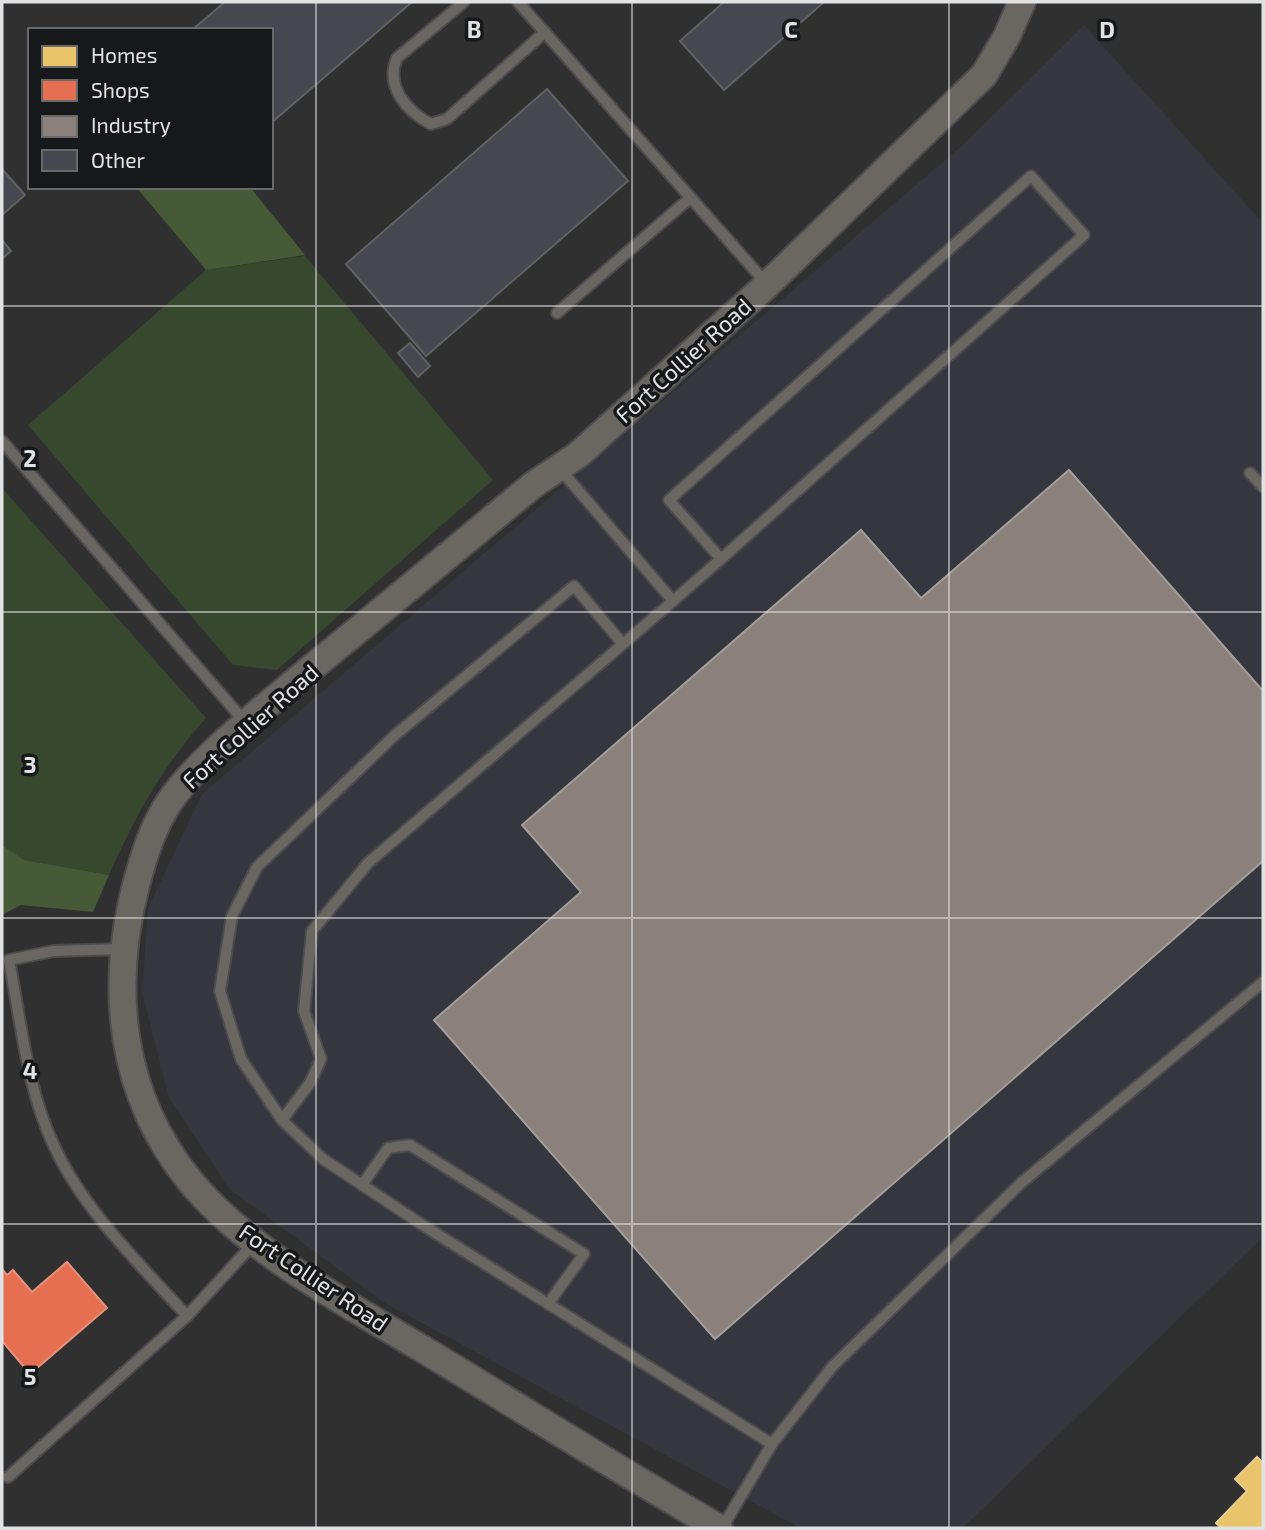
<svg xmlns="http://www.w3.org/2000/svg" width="1265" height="1530" font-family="'Exo 2',sans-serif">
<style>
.built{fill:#35363e}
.green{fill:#38482e}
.forest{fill:#465a38}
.homes{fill:#e9c46a;stroke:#e7cd8f;stroke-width:2}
.shops{fill:#e76f51;stroke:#e5927d;stroke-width:2}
.industry{fill:#8a817c;stroke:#a49e9b;stroke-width:2}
.building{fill:#47474f;stroke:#606162;stroke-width:2}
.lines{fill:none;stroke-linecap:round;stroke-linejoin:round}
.service-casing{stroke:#4c4c4e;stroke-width:14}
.tertiary-casing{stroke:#4c4c4e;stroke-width:30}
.service{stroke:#6a6762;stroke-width:10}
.tertiary{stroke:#6a6762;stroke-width:26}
.grid{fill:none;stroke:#e1e2e4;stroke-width:2;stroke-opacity:0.55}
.labels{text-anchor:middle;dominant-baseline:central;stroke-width:7;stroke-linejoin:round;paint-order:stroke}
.street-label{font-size:23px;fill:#e1e2e4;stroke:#171819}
.grid-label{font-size:23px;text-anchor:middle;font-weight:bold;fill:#e1e2e4;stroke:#171819;stroke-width:7;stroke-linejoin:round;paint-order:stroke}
</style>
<rect width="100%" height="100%" fill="#303031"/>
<path class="built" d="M1084 25 1263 223V1237L963 1528H800L383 1302 229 1189 169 1098 142 992 148 908 202 794 965 143Z"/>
<g class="green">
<path d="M305 256 493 480 277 670 233 665 28 425 206 270Z"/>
<path d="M2 488 206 718C160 770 137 813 109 875L24 860 2 845Z"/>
</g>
<g class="forest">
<path d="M136 187H250L305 255 206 270Z"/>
<path d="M2 845 24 860 109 875 93 912 21 905 2 915Z"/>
</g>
<path class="homes" d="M1257 1457 1263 1463V1528H1221L1216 1523 1247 1491 1235 1479Z"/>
<path class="shops" d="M67 1262 107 1308 30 1374 2 1341V1269L7 1275 13 1270 32 1292Z"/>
<path class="industry" d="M1069 470 1263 691V861L715 1339 434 1020 581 892 522 825 861 530 921 598Z"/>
<g class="building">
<path d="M225 2H412L271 123V30H192Z"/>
<path d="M724 2H824L724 90 680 41Z"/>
<path d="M547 89 628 181 426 356 346 264Z"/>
<path d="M2 169 25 195 2 215Z"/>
<path d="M2 240 11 251 2 259Z"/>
<path d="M410 343 430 366 418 377 398 353Z"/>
</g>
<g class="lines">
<g class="service-casing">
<g id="service">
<path d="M464 2 397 58C385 86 406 111 431 124L447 119 545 32"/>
<path d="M518 2 766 283"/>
<path d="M557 313 690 198"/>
<path d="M2 441 245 722"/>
<path d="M559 468 673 601 368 863 312 931 304 1011 321 1059 310 1083 282 1120 323 1159 421 1224 772 1444 722 1528"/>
<path d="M1250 473 1263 487"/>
<path d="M673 601 721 559 1084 235 1031 176 669 500 721 559"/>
<path d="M123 949 53 951 9 960C21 1022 27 1090 55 1148 85 1212 140 1264 187 1316L255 1242"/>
<path d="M282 1120 241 1059 220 991 232 916 257 867 394 736 574 586 622 643"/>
<path d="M362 1185 388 1148 410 1145 584 1254 548 1304"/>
<path d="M772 1444 832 1367 1021 1183 1263 982"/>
<path d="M8 1477 187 1316"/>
</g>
</g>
<g class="tertiary-casing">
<path id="tertiary" d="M719 1528C622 1472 527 1412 431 1354 353 1307 248 1252 190 1181 120 1095 109 990 136 885 144 855 153 826 170 801 201 756 267 706 309 670 384 609 458 547 533 485L578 455 767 285 984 75 1007 36 1022 2"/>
</g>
<use href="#service" class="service"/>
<use href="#tertiary" class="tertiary"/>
</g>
<path class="grid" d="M316 2V1528M632 2V1528M949 2V1528M2 306H1263M2 612H1263M2 918H1263M2 1224H1263"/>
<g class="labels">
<g class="street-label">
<text transform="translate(683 360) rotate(-42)">Fort Collier Road</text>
<text transform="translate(250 726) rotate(-42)">Fort Collier Road</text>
<text transform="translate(314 1277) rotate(34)">Fort Collier Road</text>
</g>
</g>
<g class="grid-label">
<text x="474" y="38">B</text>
<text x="791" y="38">C</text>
<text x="1107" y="38">D</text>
<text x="30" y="467">2</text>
<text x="30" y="773">3</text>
<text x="30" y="1079">4</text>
<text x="30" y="1385">5</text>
</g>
<rect width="1265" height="1530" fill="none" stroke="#e1e2e4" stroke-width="7"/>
<rect x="28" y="28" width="245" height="161" fill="#171819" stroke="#68696a" stroke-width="2"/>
<rect x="42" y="46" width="35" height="21" fill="#e9c46a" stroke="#68696a" stroke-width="2"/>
<text x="91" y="63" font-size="21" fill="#e1e2e4">Homes</text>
<rect x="42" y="80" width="35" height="21" fill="#e76f51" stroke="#68696a" stroke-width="2"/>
<text x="91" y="98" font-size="21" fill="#e1e2e4">Shops</text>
<rect x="42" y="116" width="35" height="21" fill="#8a817c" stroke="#68696a" stroke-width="2"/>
<text x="91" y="133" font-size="21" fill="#e1e2e4">Industry</text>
<rect x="42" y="150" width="35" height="21" fill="#47474f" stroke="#68696a" stroke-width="2"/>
<text x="91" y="168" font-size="21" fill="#e1e2e4">Other</text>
</svg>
